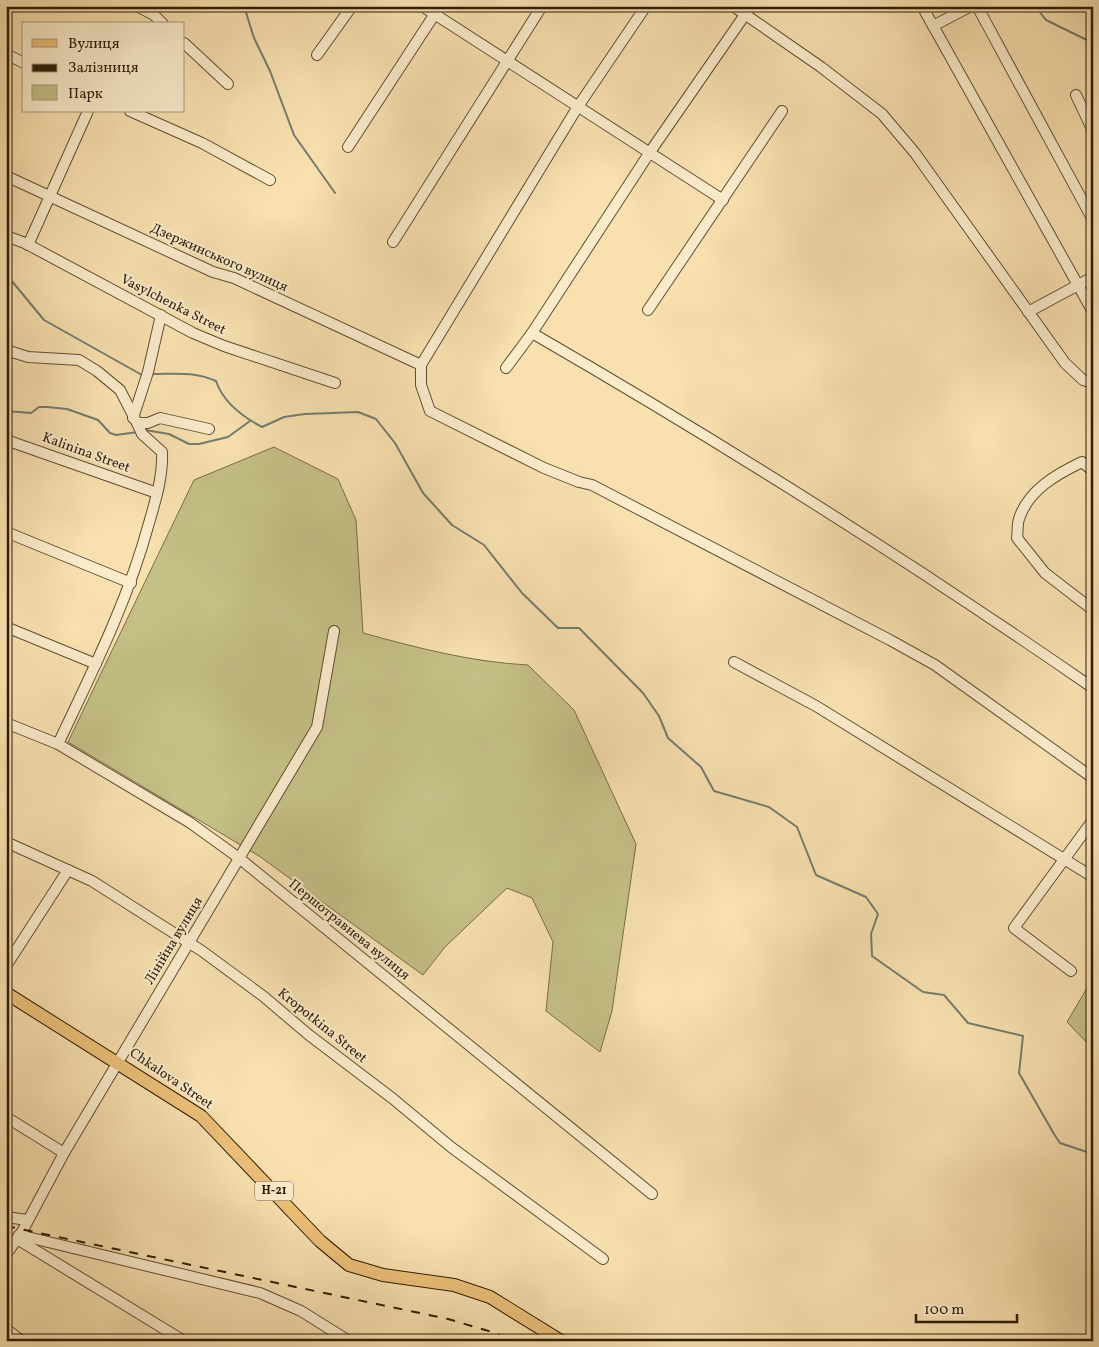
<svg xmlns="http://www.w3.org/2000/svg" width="1099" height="1347" font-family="Vollkorn,serif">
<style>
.green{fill:#c4c086;stroke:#786e47}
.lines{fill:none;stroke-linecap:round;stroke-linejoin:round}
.stream{stroke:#737c70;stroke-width:2}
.minor-casing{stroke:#604e32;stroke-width:12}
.major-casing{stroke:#2d1d08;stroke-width:14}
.minor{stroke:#faebcb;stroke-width:10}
.major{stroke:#ecc078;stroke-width:12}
.rail{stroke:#2d1d08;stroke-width:2;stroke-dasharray:9 9;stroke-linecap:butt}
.labels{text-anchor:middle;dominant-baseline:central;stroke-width:4;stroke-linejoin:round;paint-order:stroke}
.shield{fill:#faebcb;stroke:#6a5b42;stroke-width:1}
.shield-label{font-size:12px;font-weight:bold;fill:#2d1d08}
.street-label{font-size:14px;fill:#2d1d08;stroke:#faebcb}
</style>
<rect width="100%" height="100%" fill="#f8e0af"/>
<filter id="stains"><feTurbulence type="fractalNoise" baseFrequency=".004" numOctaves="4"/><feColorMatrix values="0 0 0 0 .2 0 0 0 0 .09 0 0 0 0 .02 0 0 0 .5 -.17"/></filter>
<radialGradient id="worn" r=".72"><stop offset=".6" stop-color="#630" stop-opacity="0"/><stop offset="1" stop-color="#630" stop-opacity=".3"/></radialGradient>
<g class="green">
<path d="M274 447 338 479 356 520 363 633C418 648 471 662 528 665L574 710 636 844 612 1011 600 1052 546 1011 553 942 532 898 507 888 445 947 423 975 259 856 68 742 194 480Z"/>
<path d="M1093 978V1049L1067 1022Z"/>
</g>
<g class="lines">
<g class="stream">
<path d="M244 6 254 38 270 71 294 135 335 193"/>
<path d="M1035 6 1046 20 1093 43"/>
<path d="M6 274 44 320 142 375"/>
<path d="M152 374C175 374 194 371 216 381 223 402 243 417 262 427L284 417 305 414 358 412 376 419 395 443 423 493 452 525 484 545 522 593 558 628H579L643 693 659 716 668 738 701 767 714 791 769 807 797 827 816 875 866 897 878 914 871 934 872 956 923 992 944 995 968 1023 1023 1036 1019 1073 1054 1134 1060 1143 1093 1154"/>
<path d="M6 411 31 413 39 407H47L67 409 98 420 110 433 116 435 138 432"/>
<path d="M145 430 169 434 189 444H199L228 437 250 421"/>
</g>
<g class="minor-casing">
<g id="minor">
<path d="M137 6 154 15 163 24"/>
<path d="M422 6 723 200"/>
<path d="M646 6 577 108 421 365V385L430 411 544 468 579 482 592 485 890 640 935 665 1093 778"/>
<path d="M733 6 821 67 882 114 915 153 1065 363 1083 380 1093 383"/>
<path d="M922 6 1093 312"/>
<path d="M977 6 1093 220"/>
<path d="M933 26 971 6"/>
<path d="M184 43 228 84"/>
<path d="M6 54 24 63"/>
<path d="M317 55 352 6"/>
<path d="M1076 95 1093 131"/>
<path d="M130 111 202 143 270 180"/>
<path d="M348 147 440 6"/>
<path d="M6 176 213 272 234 278 421 365"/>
<path d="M6 236 25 243 193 333 224 346 335 383"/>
<path d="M393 242 542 6"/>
<path d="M28 245 88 111"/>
<path d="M648 310 782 111"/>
<path d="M1028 312 1093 277"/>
<path d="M532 333C724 444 911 562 1093 688"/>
<path d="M6 350 28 357 79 360 97 371 120 390 137 423H148L160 418 209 429"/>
<path d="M506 368 532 333 650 152 751 6"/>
<path d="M133 418 148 372 161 315"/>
<path d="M6 440 157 493"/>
<path d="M1093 471 1082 462C1057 474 1028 490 1019 519 1017 524 1018 532 1017 538L1045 573 1093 610"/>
<path d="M6 532 131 583"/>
<path d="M6 627 96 664"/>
<path d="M734 662 816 706 1093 877"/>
<path d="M6 723 58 744 189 822 239 858 652 1194"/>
<path d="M58 744C92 672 128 601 149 523 156 499 163 476 162 452L142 434 137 423"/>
<path d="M6 842 92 881 202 951 263 996 309 1035 392 1098 451 1147 603 1259"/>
<path d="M6 966 68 870"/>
<path d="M1071 971 1014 928 1093 820"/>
<path d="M6 1117 64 1153"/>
<path d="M6 1217 28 1220"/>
<path d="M19 1235 260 1293 301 1311 349 1341"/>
<path d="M17 1239 184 1341"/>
<path d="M6 1255 23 1230 64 1153 317 727 334 631"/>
<path d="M6 1329 22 1341"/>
</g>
</g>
<g class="major-casing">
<path id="major" d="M6 993 201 1116 320 1241 349 1265 383 1275 454 1285 490 1297 561 1341"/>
</g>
<use href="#minor" class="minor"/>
<use href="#major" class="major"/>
<path class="rail" d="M6 1226 448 1319 492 1332 514 1341"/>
</g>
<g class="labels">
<rect class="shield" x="255" y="1181.5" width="38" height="19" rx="4"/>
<g class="shield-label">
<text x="274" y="1191">Н-21</text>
</g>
<g class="street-label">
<text transform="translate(219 258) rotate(24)">Дзержинського вулиця</text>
<text transform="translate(173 305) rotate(27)">Vasylchenka Street</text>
<text transform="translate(86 453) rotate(20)">Kalinina Street</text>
<text transform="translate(349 930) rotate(39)">Першотравнева вулиця</text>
<text transform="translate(174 941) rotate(-59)">Лінійна вулиця</text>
<text transform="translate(322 1026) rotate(39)">Kropotkina Street</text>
<text transform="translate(171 1079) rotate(34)">Chkalova Street</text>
</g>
</g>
<rect width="1099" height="1347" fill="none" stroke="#f8e0af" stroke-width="25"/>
<rect x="8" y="8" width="1084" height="1332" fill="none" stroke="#2d1d08" stroke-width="2.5"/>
<rect x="12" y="12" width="1074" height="1322" fill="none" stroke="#2d1d08"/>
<rect x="22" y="22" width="162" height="90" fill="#faebcb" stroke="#a8997d"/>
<rect x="32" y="39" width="25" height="8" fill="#ecc078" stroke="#a8997d"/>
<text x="68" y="48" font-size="15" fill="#2d1d08">Вулиця</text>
<rect x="32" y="64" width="25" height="8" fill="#2d1d08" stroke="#a8997d"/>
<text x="68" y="72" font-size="15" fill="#2d1d08">Залізниця</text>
<rect x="32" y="85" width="25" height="15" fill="#c4c086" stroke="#a8997d"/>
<text x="68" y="98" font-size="15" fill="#2d1d08">Парк</text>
<path d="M916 1314v8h101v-8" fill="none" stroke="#2d1d08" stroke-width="2.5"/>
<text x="924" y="1314" font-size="15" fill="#2d1d08" stroke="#faebcb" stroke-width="4" paint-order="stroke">100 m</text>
<rect width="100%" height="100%" filter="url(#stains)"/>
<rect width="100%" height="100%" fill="url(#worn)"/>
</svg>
